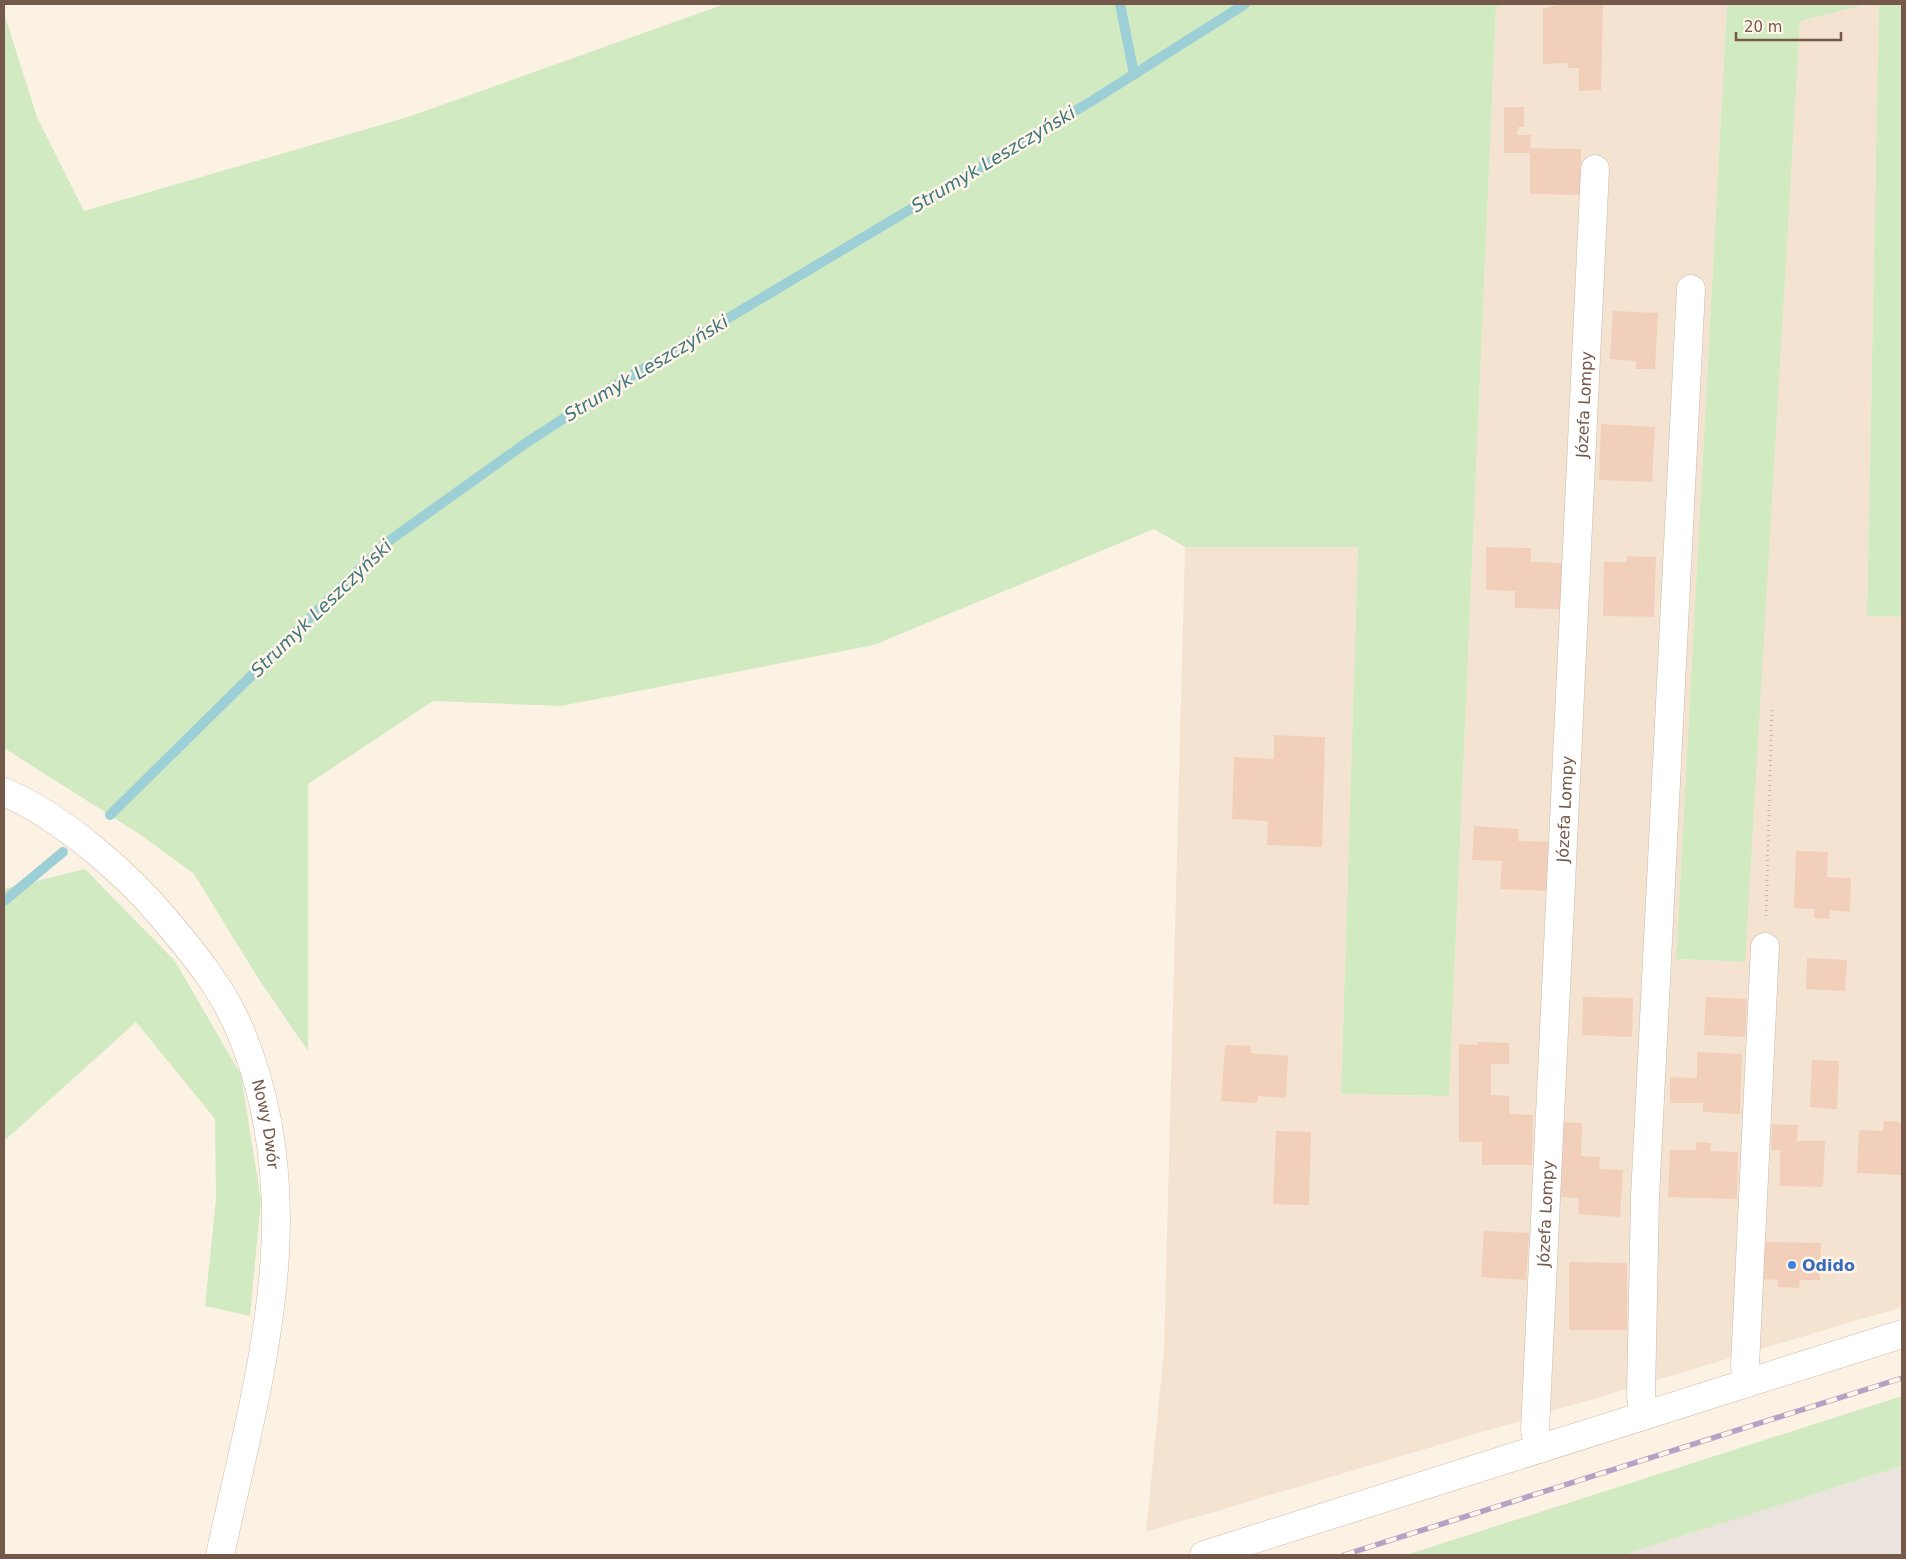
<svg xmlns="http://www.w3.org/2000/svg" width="1906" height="1559" font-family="'DejaVu Sans',sans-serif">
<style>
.residential{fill:#f4e3d1}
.industrial{fill:#ebe4de}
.green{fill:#d2eac1}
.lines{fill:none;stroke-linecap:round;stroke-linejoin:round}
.stream{stroke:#9dcfd7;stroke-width:10}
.building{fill:#f2cfba}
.minor-casing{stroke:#cdb9a9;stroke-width:29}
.path{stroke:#d6b39e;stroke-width:3;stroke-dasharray:1 4;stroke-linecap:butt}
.minor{stroke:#fff;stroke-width:28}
.rail-casing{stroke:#b4a2c5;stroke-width:5.5}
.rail{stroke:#fff6e9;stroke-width:4;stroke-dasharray:11;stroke-linecap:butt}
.shop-dot{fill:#3f7fe0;stroke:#fff6e9;stroke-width:2}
.labels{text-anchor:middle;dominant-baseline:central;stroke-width:5;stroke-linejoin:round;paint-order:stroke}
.street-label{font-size:16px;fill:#745849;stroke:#fff6e9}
.shop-label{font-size:16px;font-weight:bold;fill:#366cbe;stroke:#fff6e9;text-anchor:start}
.water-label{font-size:18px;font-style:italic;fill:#3f7780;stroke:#fff6e9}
</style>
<rect width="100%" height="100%" fill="#fcf2e3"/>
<path class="residential" d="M1508 4H1727L1676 959 1744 962 1800 21 1868 4H1879L1867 615 1902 617V1307L1146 1532 1164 1350 1185 547H1358L1341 1094 1449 1096 1496 6Z"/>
<path class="industrial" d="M1902 1466V1555H1623Z"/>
<g class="green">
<path d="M725 4H1508L1496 7 1449 1096 1341 1094 1358 547H1185L1154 529 874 645 561 706 433 701 308 784V1051L258 978 194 874 141 835 4 748V13L37 117 84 211 408 117Z"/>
<path d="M1727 4H1868L1800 21 1745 962 1676 959Z"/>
<path d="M1879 4H1902V617L1867 616Z"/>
<path d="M85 869 175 961 241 1075 261 1200 250 1316 205 1306 216 1199 215 1119 136 1022 4 1141V889Z"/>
<path d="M1902 1396V1466L1623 1555H1406Z"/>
</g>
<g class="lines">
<g class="stream">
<path d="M1120 4 1134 74"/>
<path d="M110 815 386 543 526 443 606 391 1095 99 1245 4"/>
<path d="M4 901 63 852"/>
</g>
</g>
<g class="building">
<path d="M1560 4H1603L1601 90 1579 91V68H1568V63L1543 64V9Z"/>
<path d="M1504 107H1524V127H1518L1517 135H1531L1530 148 1581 149V195L1530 194V153H1504Z"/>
<path d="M1613 311 1658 313 1655 369H1636V361L1610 359Z"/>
<path d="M1601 424 1655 427 1652 482 1599 480Z"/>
<path d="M1486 547 1531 548V562L1562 563 1561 609 1515 608V591L1486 590Z"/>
<path d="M1627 556 1656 557 1654 617 1603 616 1604 562H1627Z"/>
<path d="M1274 735 1325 737 1322 847 1267 845 1268 821 1232 819 1234 757 1274 759Z"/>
<path d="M1474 826 1519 829 1518 841 1552 842 1549 891 1500 889 1502 861 1472 860Z"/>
<path d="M1796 851 1828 852 1827 877 1851 878 1850 912 1830 910 1829 919 1814 918V909L1794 908Z"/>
<path d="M1807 958 1847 960 1845 991 1806 989Z"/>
<path d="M1583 997 1633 998 1632 1037 1582 1035Z"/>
<path d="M1706 997 1747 999 1745 1037 1704 1035Z"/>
<path d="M1478 1042 1509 1043V1064H1491V1095L1509 1096V1114L1533 1115 1532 1165H1482V1142H1459V1044L1477 1045Z"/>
<path d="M1225 1045 1251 1046 1250 1053 1288 1056 1286 1098 1258 1096 1257 1103 1221 1101Z"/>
<path d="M1697 1052 1742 1054 1740 1114 1703 1112V1103H1670V1077L1697 1078Z"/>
<path d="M1812 1060 1839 1061 1837 1109 1810 1107Z"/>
<path d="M1884 1121 1902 1122V1175L1857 1173 1859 1130 1883 1131Z"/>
<path d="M1562 1122 1582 1123 1581 1156 1600 1157 1599 1169 1623 1170 1620 1217 1578 1214 1579 1198 1558 1197Z"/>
<path d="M1772 1124 1798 1125 1797 1141H1825L1823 1187 1780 1186V1150H1771Z"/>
<path d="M1276 1131 1311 1132 1309 1205 1273 1204Z"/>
<path d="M1696 1142 1711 1143 1710 1151 1738 1152 1737 1199 1668 1197 1670 1150H1696Z"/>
<path d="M1484 1231 1529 1233 1526 1280 1481 1277Z"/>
<path d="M1762 1242 1821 1243 1820 1280H1800L1799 1288 1778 1287V1280L1761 1279Z"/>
<path d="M1569 1262 1627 1263V1330H1569Z"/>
</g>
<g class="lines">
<g class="minor-casing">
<g id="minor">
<path id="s1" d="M4 792C61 816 129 875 168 923 195 955 223 990 239 1028 314 1203 258 1380 220 1555"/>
<path d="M1747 1383 1745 1366 1765 947"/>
<path d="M1644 1416 1641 1396 1645 1197 1691 289"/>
<path id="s2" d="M1539 1449 1535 1430 1595 169"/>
<path d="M1204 1555 1902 1334"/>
</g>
</g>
<path class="path" d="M1766 916 1772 706"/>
<use href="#minor" class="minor"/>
<g class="rail-casing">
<path id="rail" d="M1344 1555 1902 1378"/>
</g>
<use href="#rail" class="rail"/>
</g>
<circle class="shop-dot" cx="1792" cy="1265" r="5"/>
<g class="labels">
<g class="street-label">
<text stroke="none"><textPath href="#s2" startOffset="1046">Józefa Lompy</textPath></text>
<text stroke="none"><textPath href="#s2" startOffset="641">Józefa Lompy</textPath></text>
<text stroke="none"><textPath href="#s1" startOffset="439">Nowy Dwór</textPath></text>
<text stroke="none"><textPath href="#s2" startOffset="236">Józefa Lompy</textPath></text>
</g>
<g class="shop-label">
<text x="1802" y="1265">Odido</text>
</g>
<g class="water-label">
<text transform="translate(993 159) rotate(-31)">Strumyk Leszczyński</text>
<text transform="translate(646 368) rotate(-31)">Strumyk Leszczyński</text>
<text transform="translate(321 608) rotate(-44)">Strumyk Leszczyński</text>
</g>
</g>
<rect width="1906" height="1559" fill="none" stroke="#745849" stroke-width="10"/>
<path d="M1736 32v8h105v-8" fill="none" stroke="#745849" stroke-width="2.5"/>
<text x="1744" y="32" font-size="15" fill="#745849" stroke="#fff6e9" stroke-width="4" paint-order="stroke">20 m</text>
</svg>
